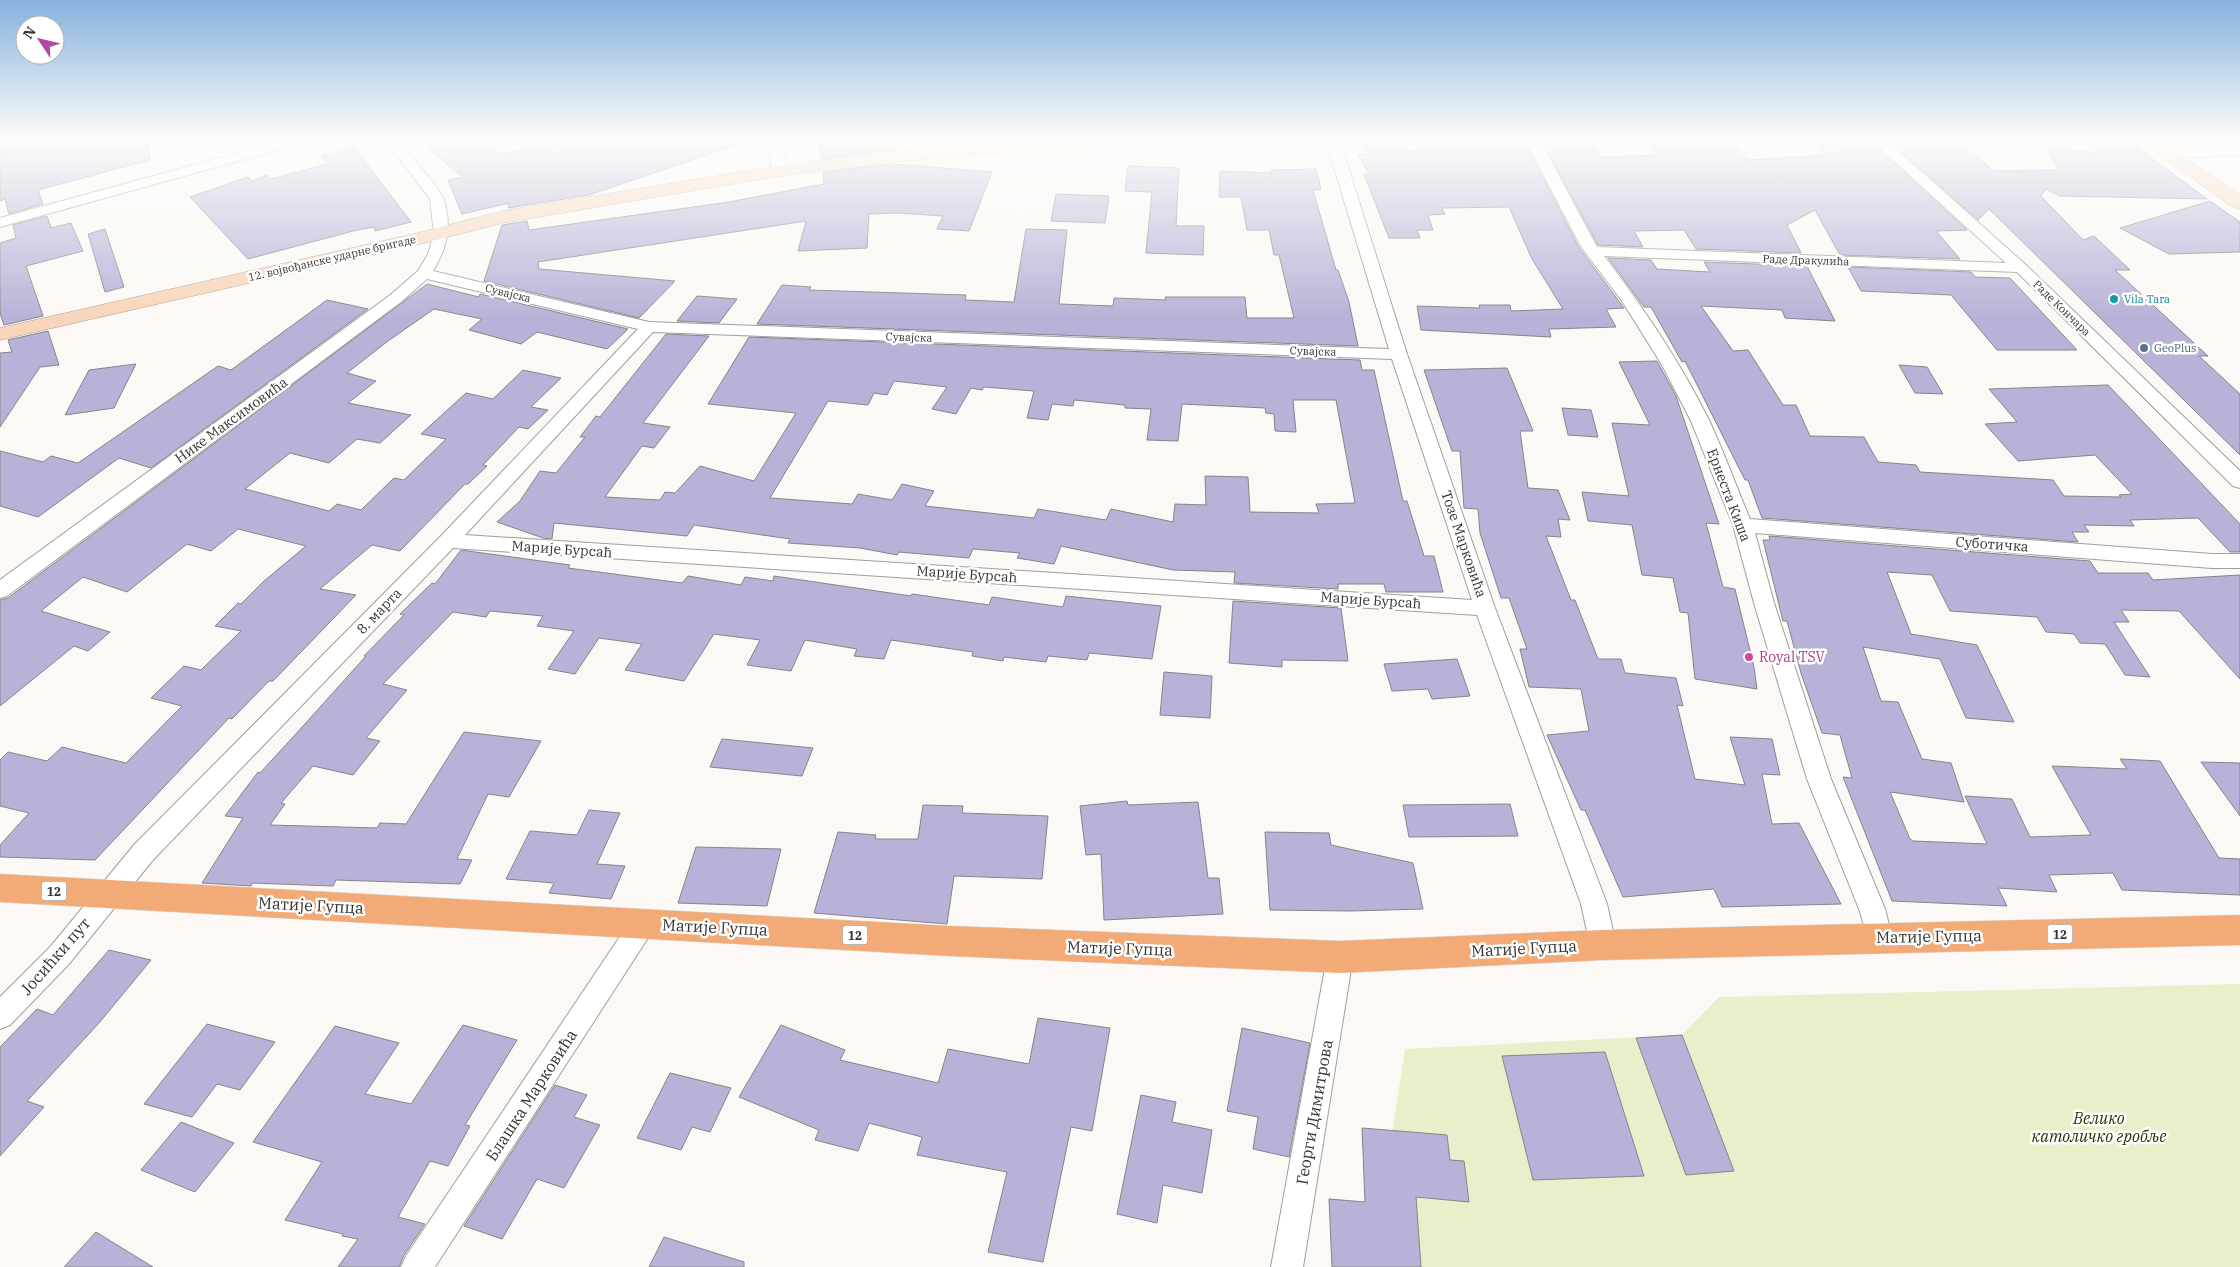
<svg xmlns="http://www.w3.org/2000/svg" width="2240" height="1267" font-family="'IBM Plex Serif',serif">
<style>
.green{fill:#e9efca}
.building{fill:#b9b2d8;stroke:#858488;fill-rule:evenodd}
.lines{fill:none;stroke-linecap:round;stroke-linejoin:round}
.street-casing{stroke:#a19e9b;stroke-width:2}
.secondary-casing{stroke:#a19e9b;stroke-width:1}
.primary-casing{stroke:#d7d6d6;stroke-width:1}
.street{fill:#fff;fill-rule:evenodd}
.secondary{fill:#f8d5ba;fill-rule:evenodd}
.primary{fill:#f2aa76;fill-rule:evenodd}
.culture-dot{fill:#0f9aa8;stroke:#fff;stroke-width:2}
.service-dot{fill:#5c6f8a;stroke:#fff;stroke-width:2}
.hotel-dot{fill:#d1479c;stroke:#fff;stroke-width:2}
.labels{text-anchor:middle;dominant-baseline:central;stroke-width:5;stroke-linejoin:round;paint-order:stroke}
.far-street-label{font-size:11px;fill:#353433;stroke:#fff}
.far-culture-label{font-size:11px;fill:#0d838f;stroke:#fff;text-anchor:start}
.far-service-label{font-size:11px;fill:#4e5e75;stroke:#fff;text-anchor:start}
.shield{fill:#fff;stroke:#727170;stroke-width:1}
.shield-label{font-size:12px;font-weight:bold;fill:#353433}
.street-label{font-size:14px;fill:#353433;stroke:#fff}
.hotel-label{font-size:14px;fill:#b23c85;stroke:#fff;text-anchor:start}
.near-street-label{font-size:16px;fill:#353433;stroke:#fff}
.near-park-label{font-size:16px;font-style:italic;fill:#2e3302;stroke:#fff}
</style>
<rect width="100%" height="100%" fill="#fbf8f5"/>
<path class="green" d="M2240 984V1267H1372L1405 1049 1682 1035 1719 997Z"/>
<g class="building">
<path d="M0 141H147L150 160 38 190 43 204 9 214 5 199 0 201Z"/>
<path d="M453 141H480L499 154 580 141H739V144L589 195 508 208 509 203 462 214 448 180 463 177 428 149Z"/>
<path d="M818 141H895V150L821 159Z"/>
<path d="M1361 141H1398L1404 151 1484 147 1478 141H1524L1578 246 1624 308 1606 309 1616 327 1549 329 1551 337 1421 330 1417 306 1480 308 1479 305H1510L1511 311 1563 309 1532 259 1509 207 1442 208 1445 214 1428 215 1433 230H1417L1420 238H1389L1364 174H1369L1358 155 1368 154Z"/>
<path d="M1542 141H1591L1601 157 1658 155 1647 141H1730L1748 160 1827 155 1818 145 1842 144 1838 141H1870L1967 230 1936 231 1960 259 1840 255 1815 210 1787 225 1801 253 1696 249 1684 230 1634 231 1643 247 1598 245Z"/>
<path d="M1889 141H1928L1936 148 1965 147 1994 171 2059 170 2048 148 2097 153 2081 141H2128L2207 199 2060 196 2046 189 2041 196 2083 240 2094 236 2130 270H2115L2208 356H2199L2240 394V455L1989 209 1978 220Z"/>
<path d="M354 147 411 222 375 231 374 227 357 230 248 259 190 197 248 177 252 181 267 175 271 179 327 164 321 157Z"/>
<path d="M892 164 992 172 969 231 937 229 943 216 897 213 869 214 867 248 798 251 806 221 538 262 539 269 675 281 639 318 484 281 502 225 527 221 529 230 729 202 824 184 823 172Z"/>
<path d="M1128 166 1179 168 1176 226H1204L1203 255 1146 253 1152 192 1125 191Z"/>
<path d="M1316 169 1321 189 1313 190 1336 270H1338L1349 302 1358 346 757 324 782 285 811 287 809 290 966 295 965 300 1014 302 1026 229 1067 230 1059 304 1113 306 1114 298 1166 300 1165 297H1245L1247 318H1294L1279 255H1274L1269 230H1247L1241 197H1219L1220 171 1272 173 1271 170Z"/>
<path d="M1056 194 1109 196 1105 223 1051 221Z"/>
<path d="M2210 201 2240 222V252L2169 254 2120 228Z"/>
<path d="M47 216 51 228 71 223 83 251 26 266 43 316 4 325 0 313V243L16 238 13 225Z"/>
<path d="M105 229 124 287 105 292 88 234Z"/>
<path d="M1608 258 1651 260 1657 269 1710 272 1704 262 1807 266 1835 321 1785 318 1782 310 1701 306 1733 351 1748 350 1783 405H1796L1810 436 1864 437 1878 462 1916 465 1920 472 2053 480 2064 496 2121 497 2119 495 2132 494 2095 455 2018 461 1985 424 2017 422 1989 389 2108 385 2240 524V552H2230L2198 518 2130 520 2134 526 2084 525 2089 532H2072L2078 542 1762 518 1748 480H1745L1685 361 1682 362 1651 307H1644Z"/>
<path d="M1848 267 1971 272 1975 277 2010 278 2077 350H1997L1951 295 1861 291Z"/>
<path d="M427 284 479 297 480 294 628 329 607 349 537 332 521 344 469 330 482 319 434 309 388 341 347 373 376 381 348 403 411 415 380 443 357 439 329 463 290 453 245 489 329 511 337 504 361 510 394 478 404 480 446 439 421 434 466 393 493 399 523 370 561 378 531 407 548 410 528 429 519 427 483 465 487 466 468 484H465L400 551 372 545 320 589 356 595 273 681H269L232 719 229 718 95 860 0 857V845L29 813 0 806V760L8 752 47 761 62 747 126 763 182 706 151 698 184 666 201 670 241 631 215 626 238 603 241 604 264 581 306 546 238 529 211 551 187 544 127 592 83 577 41 611 110 632 88 651 74 646 0 706V600L8 598Z"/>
<path d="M697 296 737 299 719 323 677 321Z"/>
<path d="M327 300 368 309 151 468 119 458 38 517 0 506V451L43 462 51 456 78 463 218 366 231 370Z"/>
<path d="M48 331 59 365 40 367 0 427V353L12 352 8 340Z"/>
<path d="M666 334 709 336 643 423 670 427 654 448 642 446 605 497 660 500 665 492 675 493 700 466 754 481 796 413 708 404 749 337 1360 360 1362 370H1374L1403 501H1407L1424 556H1434L1443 592H1386L1384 584H1338V589L1234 583 1235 572 1173 570 1061 546 1054 564 1017 558 1020 553 973 549 969 558 899 552 897 555 860 548 788 543 790 539 694 525 687 536 554 523 552 539 543 538 497 522 520 501 540 471 556 473 585 437H580L596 416 600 417ZM894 381 947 387 932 409 956 414 971 388 982 390 984 387 1034 391 1027 418 1048 420 1052 404 1073 406 1074 400 1125 405V408L1151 409 1147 440 1178 441 1182 404 1265 408 1266 413 1274 414 1275 431 1296 432 1293 400H1336L1355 503 1316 504 1319 513 1250 512 1248 477 1205 476 1206 505 1175 504 1173 522 1111 509 1106 520 1038 509 1034 518 925 506 934 491 902 484 892 500 858 494 852 504 770 498 828 401 868 405 874 393 887 395Z"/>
<path d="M1657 361 1676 396 1719 524 1706 523 1723 587 1735 589 1754 667 1757 689 1695 679 1688 613 1680 612 1673 578 1642 575 1632 525 1588 521 1582 492 1629 496 1612 423 1650 425 1619 362Z"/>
<path d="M136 364 114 408 65 415 89 370Z"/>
<path d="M1899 365 1927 367 1943 394 1915 393Z"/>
<path d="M1507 368 1533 431H1520L1528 488 1558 490 1570 520 1558 519 1561 537 1546 536 1571 600H1575L1598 659H1621L1625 673 1676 678 1683 706 1677 705 1695 779 1745 785 1730 737 1772 739 1780 775 1762 774 1772 824 1799 823 1841 904 1722 907 1714 889 1623 897 1585 810H1581L1547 735 1589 731 1581 689 1529 687 1520 649H1527L1509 598H1501L1480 533 1478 509 1464 508 1460 451H1452L1424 370Z"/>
<path d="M1562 408 1591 410 1598 437 1568 435Z"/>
<path d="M1769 536 2090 561 2098 573H2148L2153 580 2240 575V679L2179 611 2121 610 2129 622H2114L2150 677 2125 675 2105 644 2080 643 2074 634 2046 632 2037 617 1950 611 1932 575 1887 572 1911 634 1977 645 2014 722 1966 718 1940 659 1863 647 1881 701 1898 702 1922 759 1951 763 1964 802 1890 792 1910 839 1913 841 1987 844 1965 796 2012 799 2030 837 2091 835 2052 766 2127 769 2120 759 2160 761 2219 858 2240 859V895L2122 890 2113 873 2049 875 2057 892 1998 888 2007 906 1892 901 1843 777 1852 778 1840 735 1822 733 1801 673 1787 621H1783L1763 540H1770Z"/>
<path d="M461 550 570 565 568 568 682 583 688 576 741 585 745 577 773 581 774 576 911 596 912 594 989 605 992 597 1063 607 1066 596 1161 606 1152 659 1089 653 1087 660 1048 656 1046 662 1004 657 1003 661 972 656 973 652 891 640 884 659 854 656 857 649 805 640 791 671 747 665 760 640 714 634 684 681 625 670 642 644 599 638 575 674 548 669 574 631 537 626 543 616 490 611 486 617 453 612 383 684 407 690 366 738 380 741 353 775 313 766 281 803 285 804 270 825 377 828 380 823 406 824 464 732 541 741 509 797 488 794 457 859 472 860 460 884 336 880 333 886 252 883 251 886 202 883 243 818 225 816 258 772 260 773 304 725 366 656H364L404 615 400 614 432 583 435 584Z"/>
<path d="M1233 601 1341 608 1348 661 1282 660V667L1229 663Z"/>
<path d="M1457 659 1470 696 1432 699 1428 689 1392 691 1384 664Z"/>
<path d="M1164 672 1212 676 1210 718 1160 715Z"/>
<path d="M722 739 813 748 802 776 710 767Z"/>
<path d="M2201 762 2240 763V816Z"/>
<path d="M1127 801 1128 805 1198 802 1208 878H1219L1223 914 1104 920 1101 854 1086 855 1080 806Z"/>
<path d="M1510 804 1518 836 1409 837 1403 805Z"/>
<path d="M923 805 963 806 962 813 1048 816 1042 879 954 876 947 924 814 913 838 832 876 835 875 839H918Z"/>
<path d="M589 810 620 813 597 864 625 866 611 899 549 893 554 883 506 879 530 831 577 835Z"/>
<path d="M1265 832 1329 833 1331 845 1413 863 1423 909 1351 911 1270 910Z"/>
<path d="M696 847 781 849 767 906 678 903Z"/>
<path d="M109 950 151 960 99 1023 27 1101 44 1107 0 1156V1047L37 1009 53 1015Z"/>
<path d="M1038 1018 1110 1028 1092 1131 1071 1127 1043 1262 988 1252 1007 1172 917 1155 922 1137 869 1123 858 1151 815 1140 819 1130 739 1097 781 1025 845 1050 840 1060 938 1083 948 1049 1029 1064Z"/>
<path d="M207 1024 275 1042 240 1090 217 1084 192 1117 144 1104Z"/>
<path d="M463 1025 517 1040 465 1125 470 1126 448 1166 430 1161 398 1217 425 1224 404 1255 399 1267H338L358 1239 342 1236 343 1234 285 1220 322 1162 253 1142 335 1026 399 1043 365 1094 411 1104Z"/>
<path d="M1242 1028 1310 1043 1289 1157 1253 1149 1258 1117 1227 1111Z"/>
<path d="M1682 1035 1734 1171 1686 1175 1636 1038Z"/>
<path d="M1605 1052 1644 1176 1533 1180 1502 1056Z"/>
<path d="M670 1073 731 1088 710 1132 692 1127 681 1150 637 1138Z"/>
<path d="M555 1085 587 1095 574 1117 600 1125 564 1188 537 1179 502 1239 464 1226Z"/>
<path d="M1141 1095 1176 1102 1172 1122 1212 1130 1202 1193 1163 1185 1157 1223 1117 1214Z"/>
<path d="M181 1122 234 1143 195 1192 141 1170Z"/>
<path d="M1362 1128 1447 1135 1450 1160 1464 1161 1469 1202 1416 1197 1421 1267H1332L1329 1199 1365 1202Z"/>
<path d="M96 1232 153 1267H64Z"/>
<path d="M664 1237 744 1262V1267H649Z"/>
</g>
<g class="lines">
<g class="street-casing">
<g id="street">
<path d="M281 141H302L300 144 0 227V218Z"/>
<path d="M386 141H400C408 152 441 190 444 200 452 227 447 248 433 271L649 322 1389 349 1326 141H1340L1407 354 1495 608 1607 904 1616 945 1612 953 1603 957 1594 953 1590 945 1581 904 1477 615 453 548 152 861 69 964 10 1025 0 1029V997L51 946 134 845 441 536 638 329 427 279 401 302 7 596 0 598V580L389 296 418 271 428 254 434 233 430 199ZM653 332 1392 359 1472 600 465 535Z"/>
<path d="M780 141H794L784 156 786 171 779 175 772 171 770 156Z"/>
<path d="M1526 141H1540L1597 247 2006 263 1872 141H1887L2026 265 2240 471V488L2233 486 2017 272 1604 256C1644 308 1680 362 1709 420 1724 452 1736 486 1750 519L2212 554H2240V568H2212L1755 533 1774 603 1831 779 1885 909 1892 937 1888 945 1879 949 1870 945 1859 909 1807 779 1754 603 1733 525 1691 421 1662 365 1622 301 1580 245Z"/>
<path d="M2240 147V155L2167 158 2160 154 2167 150Z"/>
<path d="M644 910 653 914 657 922 653 930 435 1267H401L406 1256 635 914Z"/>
<path d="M1340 945 1349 948 1353 957 1303 1267H1271L1327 957 1331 948Z"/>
</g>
</g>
<g class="secondary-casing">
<g id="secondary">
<path d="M1024 141H1092L1089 145 1083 146 892 162 779 176 503 223 424 243 0 340V328L422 232 502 211 779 166 892 152Z"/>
<path d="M2140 141H2160L2240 195V209L2233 207Z"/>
</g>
</g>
<g class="primary-casing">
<path id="primary" d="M0 874 950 926 1340 941 1603 930 2240 915V945L1603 960 1340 973 950 956 0 902Z"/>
</g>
<use href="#street" class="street"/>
<use href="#secondary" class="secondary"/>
<use href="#primary" class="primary"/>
</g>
<linearGradient id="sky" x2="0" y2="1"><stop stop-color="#87b2de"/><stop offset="0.44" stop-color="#fdfcfa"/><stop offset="1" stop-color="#fdfcfa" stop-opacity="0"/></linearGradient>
<rect width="2240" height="318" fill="url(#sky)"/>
<circle class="culture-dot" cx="2114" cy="299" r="5"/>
<circle class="service-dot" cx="2144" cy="348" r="5"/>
<circle class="hotel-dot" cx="1749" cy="657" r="5"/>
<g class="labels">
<g class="far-street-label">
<text transform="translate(332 258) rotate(-13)">12. војвођанске ударне бригаде</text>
<text transform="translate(1806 260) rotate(2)">Раде Дракулића</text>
<text transform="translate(508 293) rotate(14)">Сувајска</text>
<text transform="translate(2062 308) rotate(44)">Раде Кончара</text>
<text transform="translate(909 337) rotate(2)">Сувајска</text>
<text transform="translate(1313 351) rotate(2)">Сувајска</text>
</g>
<g class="far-culture-label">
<text x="2124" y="299">Vila Tara</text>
</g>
<g class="far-service-label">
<text x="2154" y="348">GeoPlus</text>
</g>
<g class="shield">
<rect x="41.5" y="881.5" width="25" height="19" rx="4"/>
<rect x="2047.5" y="924.5" width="25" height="19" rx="4"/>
<rect x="842.5" y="925.5" width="25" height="19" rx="4"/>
</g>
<g class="shield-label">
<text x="54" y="891">12</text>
<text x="2060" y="934">12</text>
<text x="855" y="935">12</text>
</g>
<g class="street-label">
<text transform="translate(231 420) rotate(-36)">Нике Максимовића</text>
<text transform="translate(1729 495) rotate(69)">Ернеста Киша</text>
<text transform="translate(1464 544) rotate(71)">Тозе Марковића</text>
<text transform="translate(1992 544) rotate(4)">Суботичка</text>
<text transform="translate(562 549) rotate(4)">Марије Бурсаћ</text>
<text transform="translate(967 574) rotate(4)">Марије Бурсаћ</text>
<text transform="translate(1371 600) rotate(4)">Марије Бурсаћ</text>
<text transform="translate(379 611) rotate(-46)">8. марта</text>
</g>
<g class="hotel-label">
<text x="1759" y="657">Royal TSV</text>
</g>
<g class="near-street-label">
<text transform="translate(311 905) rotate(3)">Матије Гупца</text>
<text transform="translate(715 927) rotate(3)">Матије Гупца</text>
<text transform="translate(1929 936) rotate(-1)">Матије Гупца</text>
<text transform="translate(1120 948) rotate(2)">Матије Гупца</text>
<text transform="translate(1524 948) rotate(-3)">Матије Гупца</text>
<text transform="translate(55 956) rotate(-49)">Јосићки пут</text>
<text transform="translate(531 1095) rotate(-57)">Блашка Марковића</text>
<text transform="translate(1314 1112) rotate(-80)">Георги Димитрова</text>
</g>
<g class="near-park-label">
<text x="2099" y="1118">Велико<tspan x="2099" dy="18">католичко гробље</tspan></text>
</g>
</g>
<g transform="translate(40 40) rotate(305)"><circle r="24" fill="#ffffff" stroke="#aeaead"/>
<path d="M0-4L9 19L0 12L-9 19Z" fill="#b147a9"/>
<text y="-8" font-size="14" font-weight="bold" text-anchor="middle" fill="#353433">N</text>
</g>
</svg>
